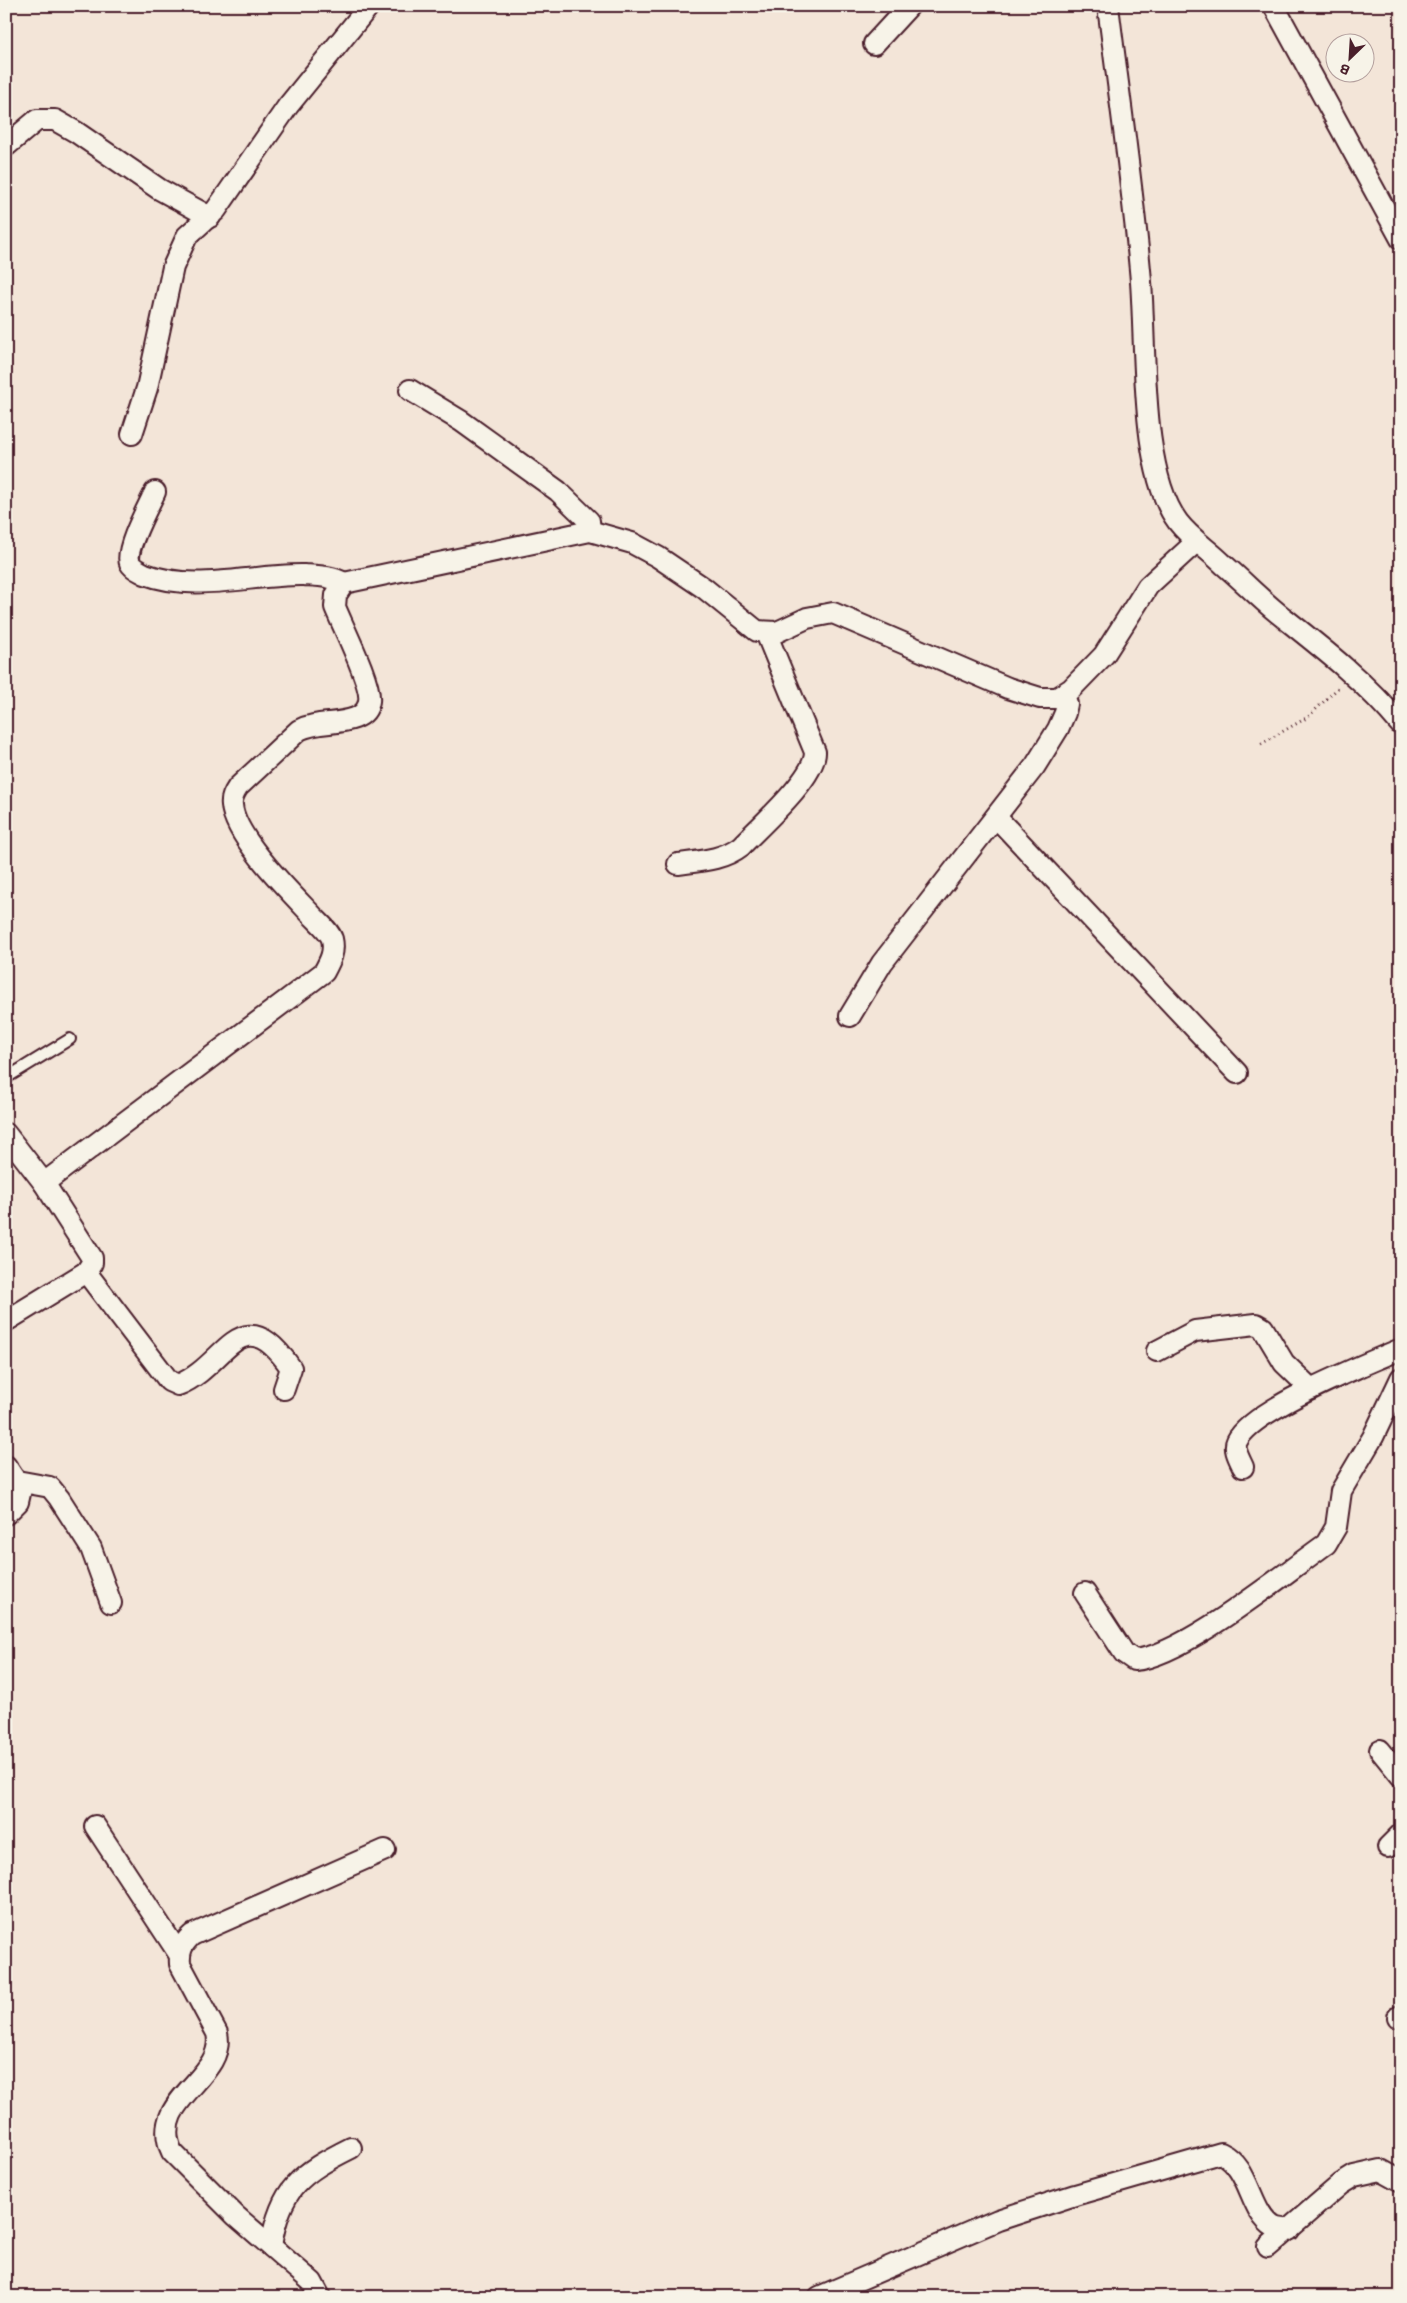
<svg xmlns="http://www.w3.org/2000/svg" width="1407" height="2303" font-family="Itim,sans-serif">
<style>
.lines{fill:none;stroke-linecap:round;stroke-linejoin:round}
.lane-casing{stroke:#4a1f2b;stroke-width:14}
.street-casing{stroke:#4a1f2b;stroke-width:24}
.path{stroke:#4a1f2b;stroke-width:3;stroke-dasharray:1 4;stroke-linecap:butt}
.lane{stroke:#f7f3e8;stroke-width:10}
.street{stroke:#f7f3e8;stroke-width:20}
</style>
<rect width="100%" height="100%" fill="#f3e5d8"/>
<filter id="ink" filterUnits="userSpaceOnUse"><feTurbulence type="fractalNoise" baseFrequency=".02" numOctaves="2"/><feDisplacementMap in="SourceGraphic" scale="10" xChannelSelector="R" yChannelSelector="G"/><feConvolveMatrix kernelMatrix="1 2 1 2 8 2 1 2 1" color-interpolation-filters="sRGB"/></filter>
<g filter="url(#ink)">
<g class="lines">
<g class="lane-casing">
<path id="lane" d="M6 1078 70 1039"/>
</g>
<g class="street-casing">
<g id="street">
<path d="M1108 6C1119 94 1132 182 1140 270 1147 336 1138 469 1178 522 1191 539 1208 549 1223 564 1242 580 1259 598 1279 614 1322 648 1366 682 1401 725"/>
<path d="M1274 6 1401 239"/>
<path d="M874 44 909 6"/>
<path d="M6 146 37 120H55L76 132 159 189 210 217"/>
<path d="M410 390 461 421 558 491 589 521 590 531"/>
<path d="M132 434 147 388 173 267 187 236 216 210 288 106 369 6"/>
<path d="M155 492C149 505 124 551 130 563 133 569 140 571 145 574 195 593 252 574 304 575 319 576 332 576 344 583"/>
<path d="M996 817 1237 1073"/>
<path d="M678 864C700 861 723 860 741 846 760 826 816 777 815 752L766 633"/>
<path d="M850 1016 882 963 1035 766 1058 729 1065 713 1067 704 1064 695"/>
<path d="M6 1134 44 1183 92 1258V1263L86 1272 6 1321"/>
<path d="M44 1183 324 972C330 961 335 952 332 939 329 930 316 920 310 913 288 890 234 836 232 805 231 798 234 793 238 787L299 730C316 721 337 725 355 718 363 715 368 710 369 701 372 684 343 627 335 607L336 595 344 583 590 531 632 543 658 557 704 588 757 631 777 632 807 618 833 613 1008 688 1040 698H1057L1071 689 1104 655 1148 586 1196 542"/>
<path d="M86 1272 169 1381 178 1385C227 1366 240 1295 291 1368L284 1389"/>
<path d="M1157 1351 1195 1331 1256 1324 1263 1328 1284 1363 1311 1389"/>
<path d="M6 1466 21 1489 18 1502 6 1514"/>
<path d="M1243 1467C1240 1460 1233 1449 1237 1441 1252 1409 1366 1364 1401 1349"/>
<path d="M17 1481 50 1487 59 1498 91 1548 111 1603"/>
<path d="M1085 1593 1124 1653 1134 1660C1182 1657 1283 1574 1326 1544L1336 1527 1341 1491 1373 1437 1401 1378"/>
<path d="M1380 1750 1401 1776"/>
<path d="M95 1826 179 1954"/>
<path d="M1388 1847 1401 1834"/>
<path d="M1398 2017 1401 2016"/>
<path d="M271 2246C280 2188 301 2173 351 2148"/>
<path d="M1268 2247 1341 2184 1354 2176 1381 2170 1401 2181"/>
<path d="M320 2297 312 2282 236 2216 172 2152C147 2099 227 2079 217 2033L180 1964C179 1951 182 1944 192 1935L385 1850"/>
<path d="M819 2297 998 2220 1075 2195 1221 2153C1251 2167 1249 2212 1274 2227 1278 2229 1285 2229 1289 2230"/>
</g>
</g>
<path class="path" d="M1261 744 1308 717 1339 687"/>
<use href="#lane" class="lane"/>
<use href="#street" class="street"/>
</g>
</g>
<rect width="1407" height="2303" fill="none" stroke="#f7f3e8" stroke-width="25"/>
<rect x="12" y="12" width="1382" height="2278" fill="none" stroke="#4a1f2b" stroke-width="2" filter="url(#ink)"/>
<g transform="translate(1350 58) rotate(205)"><circle r="24" fill="#f7f3e8" stroke="#b29e9c"/>
<path d="M0-4L9 19L0 12L-9 19Z" fill="#4a1f2b"/>
<text y="-8" font-size="14" font-weight="bold" text-anchor="middle" fill="#4a1f2b">B</text>
</g>
</svg>
